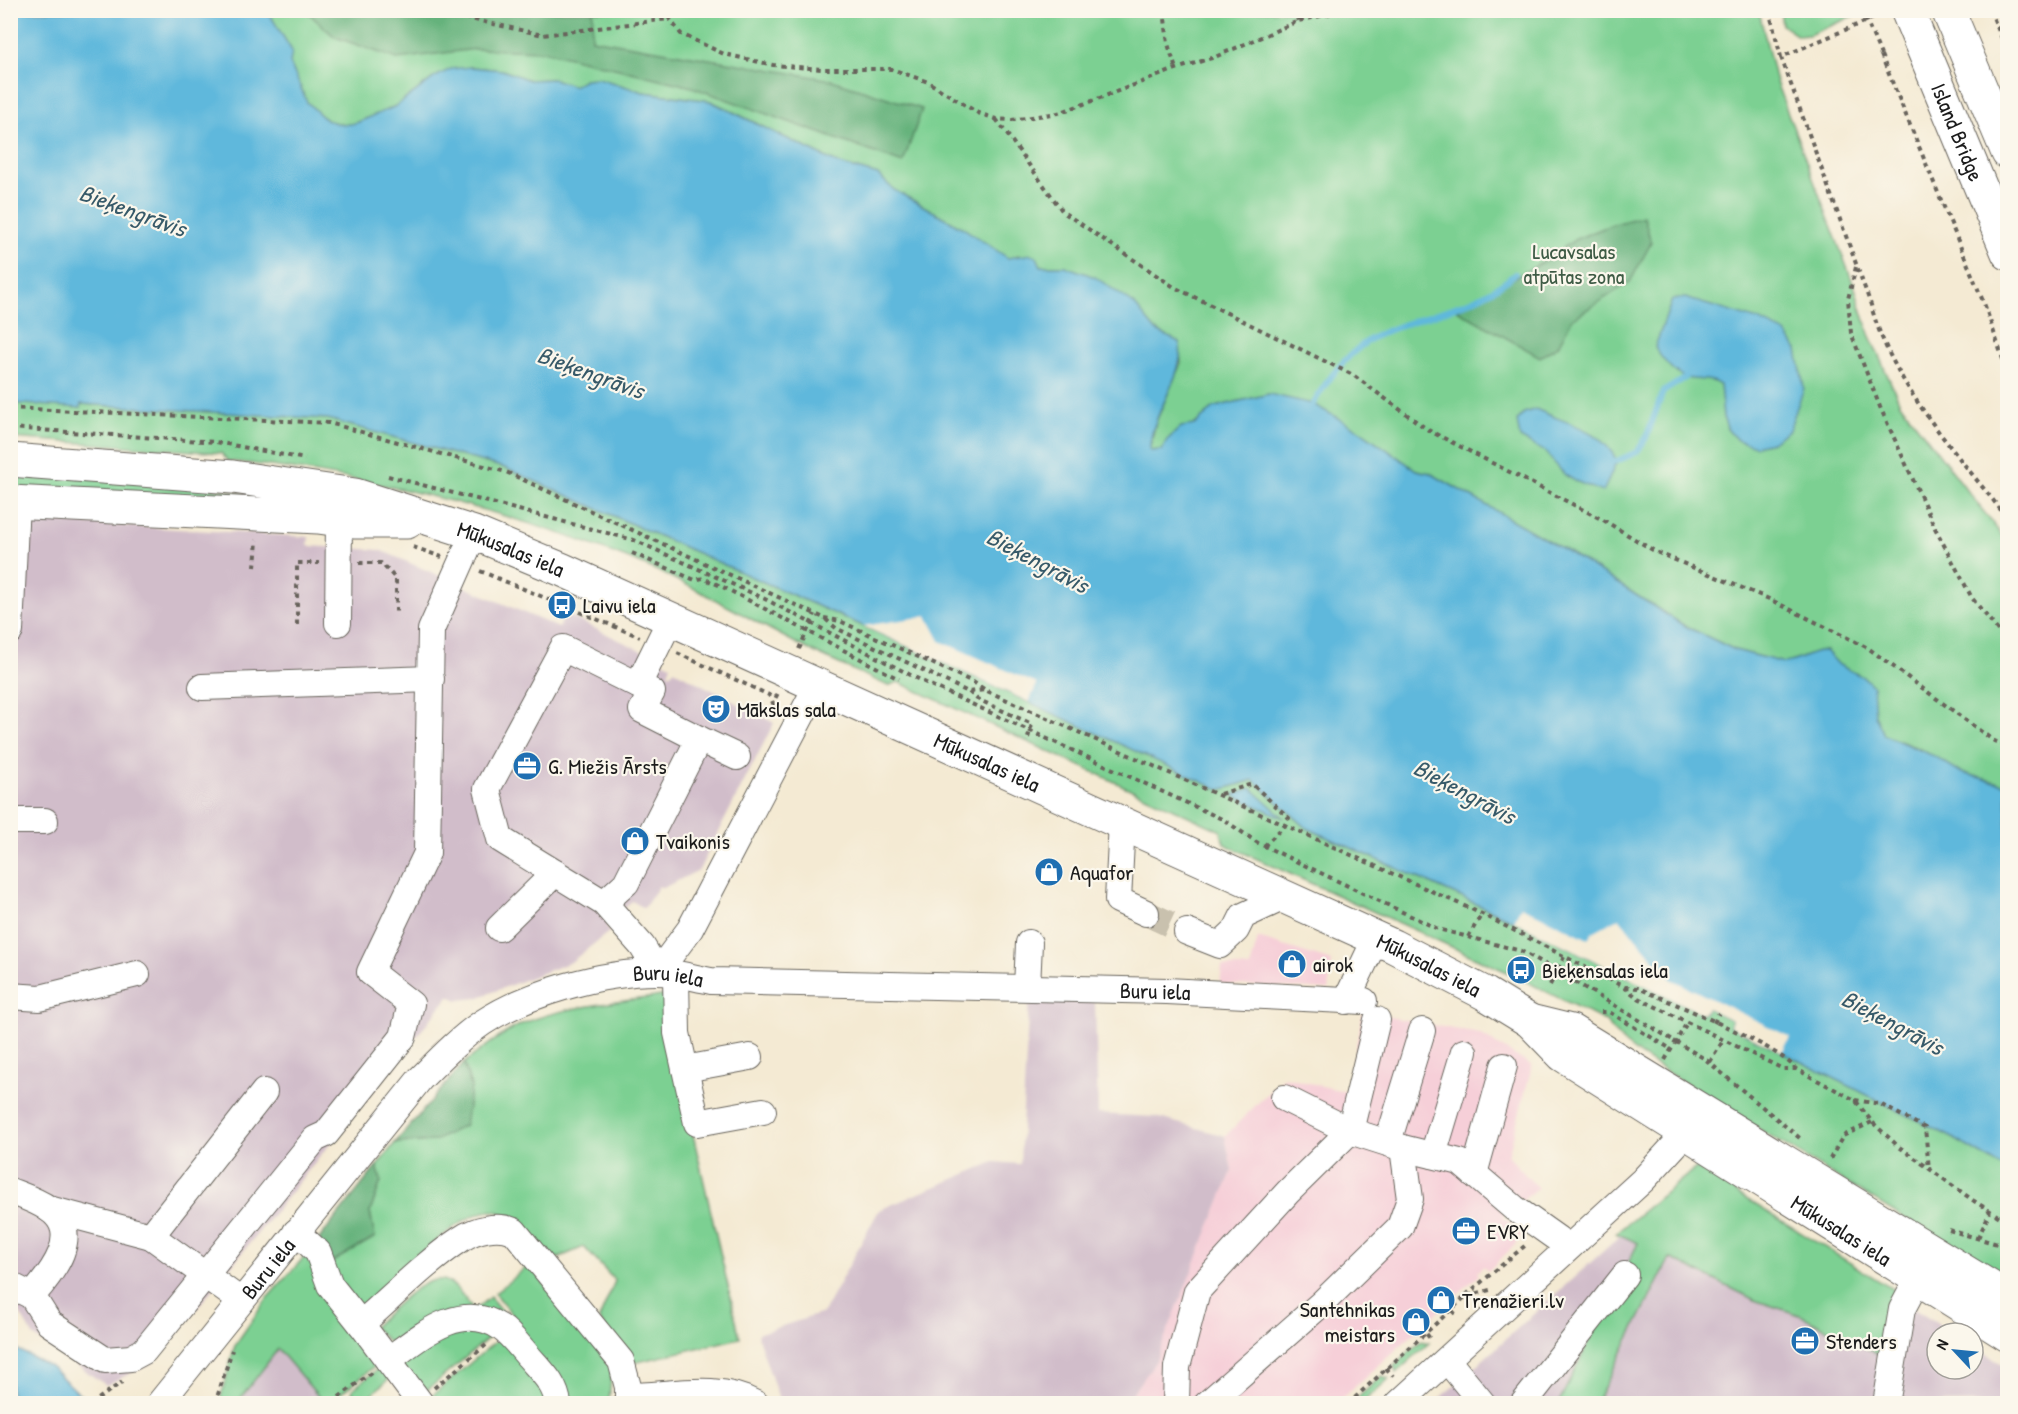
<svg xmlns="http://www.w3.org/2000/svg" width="2018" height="1414" font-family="'Patrick Hand',sans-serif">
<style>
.built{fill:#f6cfd8}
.industrial{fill:#d1bdca}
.green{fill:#7cd092;stroke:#4c7657;stroke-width:1.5}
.forest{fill:#65b27c;stroke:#40674c;stroke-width:1.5}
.water{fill:#5fb8dc;stroke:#3e6a7c;stroke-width:1.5}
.pier{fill:#f4ead3}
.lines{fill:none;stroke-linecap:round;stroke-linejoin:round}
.stream{stroke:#5fb8dc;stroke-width:6}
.minor-tunnel{stroke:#c9c1ae;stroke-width:26;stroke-dasharray:26 13;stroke-linecap:butt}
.minor-casing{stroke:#68645c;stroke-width:28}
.major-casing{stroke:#68645c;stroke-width:35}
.highway-casing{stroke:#68645c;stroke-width:35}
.path{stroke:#68645c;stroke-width:4;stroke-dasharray:4.5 4.5;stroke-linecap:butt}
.minor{stroke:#fff;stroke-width:26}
.major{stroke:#fff;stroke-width:33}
.highway{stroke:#fff;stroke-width:33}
.path-bridge{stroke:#68645c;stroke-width:4;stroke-dasharray:4.5 4.5;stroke-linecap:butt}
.labels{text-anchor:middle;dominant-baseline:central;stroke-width:4.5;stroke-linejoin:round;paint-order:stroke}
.street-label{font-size:22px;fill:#1c1c1c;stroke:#fbf7ec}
.park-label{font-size:22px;fill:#3e5b45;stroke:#fbf7ec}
.poi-label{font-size:22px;fill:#1c1c1c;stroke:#fbf7ec;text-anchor:start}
.water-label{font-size:24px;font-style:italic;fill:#375a69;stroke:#fbf7ec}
</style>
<rect width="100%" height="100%" fill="#fbf7ec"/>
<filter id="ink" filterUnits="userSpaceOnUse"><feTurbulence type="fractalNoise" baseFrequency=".0167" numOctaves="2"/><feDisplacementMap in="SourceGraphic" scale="12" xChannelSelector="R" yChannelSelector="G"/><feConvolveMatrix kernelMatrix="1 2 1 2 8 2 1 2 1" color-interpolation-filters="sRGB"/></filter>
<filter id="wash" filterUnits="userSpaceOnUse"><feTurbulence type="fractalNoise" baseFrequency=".008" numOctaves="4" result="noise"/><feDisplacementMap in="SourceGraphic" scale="24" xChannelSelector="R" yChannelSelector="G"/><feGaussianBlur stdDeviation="1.35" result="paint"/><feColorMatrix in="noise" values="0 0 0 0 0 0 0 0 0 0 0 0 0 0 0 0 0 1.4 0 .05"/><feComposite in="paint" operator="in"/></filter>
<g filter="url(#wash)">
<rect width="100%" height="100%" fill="#f4ead3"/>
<g class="built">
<path d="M1258 938 1332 961 1328 990 1220 984 1222 966 1250 968Z"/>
<path d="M1363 1012 1480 1034 1532 1066 1508 1156 1538 1188 1502 1217 1522 1232 1516 1244 1488 1271 1484 1266 1477 1272 1479 1275 1337 1403 1125 1404 1155 1361 1232 1171 1225 1136 1284 1077 1347 1092Z"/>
</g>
<g class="industrial">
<path d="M10 519 309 537 308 546 380 550 559 628 565 614 671 665 668 673 671 674 674 670 774 723 699 870 663 888 659 886 644 908 632 901 606 926 610 931 571 962 477 998 458 1000 449 996 154 1362 106 1385 33 1336 18 1310 11 1307Z"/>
<path d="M1029 1000 1095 1002 1098 1114 1156 1117 1225 1136 1232 1171 1155 1362 1125 1403H780L757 1334 823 1313 879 1210 994 1162 1020 1164Z"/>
<path d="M1693 1170 1952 1333H1937V1369H1973V1346L2007 1367V1403L1434 1404Z"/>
<path d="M278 1349 324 1403 237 1404Z"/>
</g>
<g class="green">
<path d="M1780 10 1854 11 1856 15 1809 35 1798 36 1782 25Z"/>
<path d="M264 11H1759L1776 82 1855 288 1869 334 1900 403 2007 542V785L1962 773 1918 748 1884 735 1874 715 1873 686 1865 678 1839 665 1826 651C1811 651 1799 662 1784 663L1735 650 1683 625 1573 555 1430 473 1416 470 1359 430 1269 394 1215 407 1194 425 1167 440 1162 450 1149 451 1156 422 1181 363 1179 342 1156 331 1134 304 1065 266H1041L1018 255 1008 259 963 228 894 190 878 175 839 164 711 101 643 92 598 78 585 79 574 86 553 79 529 80 502 70 471 67 435 77 396 106 356 123 344 125 326 120 307 102 290 63V55Z"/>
<path d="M11 403 79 407 80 404 328 419 505 468 863 626 1220 790 1253 780 1307 828 1514 921 1619 918 1783 1052 1953 1138 2007 1170V1282L1641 1056 1624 1043 1605 1021 1507 972 1224 844 1221 831 898 682 888 686C856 671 821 657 790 640 735 611 682 579 624 557 496 507 364 475 228 461L221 453 11 438Z"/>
<path d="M10 472 196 485 317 507 11 490Z"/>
<path d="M669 995 667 1022 740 1338 630 1364 599 1319 615 1281 584 1247 553 1260C537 1243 521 1220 498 1212 467 1201 396 1279 374 1300L358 1305 327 1265 375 1237 370 1212 381 1181 377 1166 395 1143 435 1141 471 1087 464 1063C482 1049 501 1034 522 1024 567 1005 621 1002 669 995Z"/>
<path d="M1696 1168 1899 1293 1886 1358 1800 1315 1757 1301 1670 1258 1596 1403 1558 1404 1638 1243 1616 1233Z"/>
<path d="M308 1253 381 1361 333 1400 335 1403H324L278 1349 237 1403 219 1404 235 1345 268 1297Z"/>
<path d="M529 1265 612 1367 609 1401 605 1403H561L504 1322 392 1345 373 1327C389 1313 426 1269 449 1282 459 1288 467 1302 474 1310L490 1297 514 1326 518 1322 495 1293Z"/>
<path d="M446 1322 499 1329 425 1392 397 1362Z"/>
<path d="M503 1335 553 1403 430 1404 427 1400Z"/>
<path d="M1421 1341 1429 1343 1396 1373 1394 1366Z"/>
<path d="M383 1365 391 1377 371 1395 378 1403H361L352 1393 353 1389Z"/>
<path d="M1382 1376 1389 1379 1362 1403H1352Z"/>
</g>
<g class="forest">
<path d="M306 11H593L592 39 832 80 922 109 903 163 692 87 545 51 476 49 397 59 335 37Z"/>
<path d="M1644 216 1651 243 1630 282 1572 319 1558 346 1540 357 1457 310 1541 263 1576 239 1611 225Z"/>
<path d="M464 1063 471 1087 465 1125 435 1141 395 1143Z"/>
<path d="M377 1166 381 1181 370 1212 375 1237 327 1265 319 1239Z"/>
</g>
<g class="water">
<path d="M10 11H264L272 18 292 51 290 63 307 102 326 120 343 125 356 123 396 106 435 77 451 69 471 67 502 70 529 80 553 79 574 86 585 79 598 78 643 92 710 101 839 164 878 175 894 190 963 228 1008 258 1031 254 1037 257 1041 266H1065L1095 277 1134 304 1156 331 1179 342C1189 371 1148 417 1150 451L1162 450 1167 440 1181 427 1194 425 1215 407 1269 394 1313 404 1359 430 1416 470 1430 473 1573 555 1683 625 1735 650 1784 663C1799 662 1811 651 1826 651L1839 665 1865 678 1873 686 1875 715 1884 735 1934 756 1962 773 2007 785V1170L1953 1138 1730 1026 1732 1020 1707 1008 1703 1014 1514 921 1307 828 1253 780 1220 790 863 626 505 468 328 419 81 404 80 408 11 403Z"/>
<path d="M1685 298 1758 320 1786 333 1797 350 1804 388 1789 430 1772 442 1755 446 1737 440 1728 430 1723 417 1720 385C1709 377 1698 381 1686 378 1674 374 1660 357 1655 347L1672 300Z"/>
<path d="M1536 409C1568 425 1600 427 1617 461L1603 492 1575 481 1565 475 1544 451 1520 438 1517 421 1524 413Z"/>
<path d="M1251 788 1284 818 1232 795Z"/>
<path d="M10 1346 50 1366 87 1401 85 1404 11 1403Z"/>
</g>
<g class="pier">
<path d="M927 616 940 641 1037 684 1029 702 863 626Z"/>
<path d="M1521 906 1588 939 1593 932 1619 918 1671 979 1790 1037 1782 1052 1730 1026 1732 1020 1707 1008 1703 1014 1514 921Z"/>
</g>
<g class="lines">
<g class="stream">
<path d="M1313 404C1328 378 1352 347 1380 334 1425 313 1477 308 1515 274"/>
<path d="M1617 461 1637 452 1646 438 1663 392 1685 378"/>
</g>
</g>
</g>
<g filter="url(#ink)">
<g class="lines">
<path class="minor-tunnel" d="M1146 913 1187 932"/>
<g class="minor-casing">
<g id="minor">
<path d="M338 623 339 519"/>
<path d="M10 631 16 502"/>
<path d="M638 685 671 618"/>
<path d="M202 687 431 679"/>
<path d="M699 739 737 757"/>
<path d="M10 821H45"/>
<path d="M1122 822 1118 900 1146 913"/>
<path d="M604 903 626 883 699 739 642 710 652 692 563 648 487 789 500 839 604 903 642 946 658 972"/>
<path d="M499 928 555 873"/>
<path d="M1187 932 1220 945 1236 930 1243 916 1286 896"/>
<path d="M658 972 690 929 818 684"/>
<path d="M676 975 677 1033 697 1123 763 1111"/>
<path d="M1027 987 1029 943"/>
<path d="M10 996 40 998 137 974"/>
<path d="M1346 1001 1376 938"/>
<path d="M685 1069 750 1057"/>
<path d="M1284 1098 1350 1131 1403 1148 1460 1162 1514 1208 1569 1247"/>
<path d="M1388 1142 1422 1031"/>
<path d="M1433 1155 1464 1052"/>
<path d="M1474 1174 1504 1066"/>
<path d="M10 1191C23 1196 38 1201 49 1209 84 1233 52 1273 32 1296"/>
<path d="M49 1209 151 1236 264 1092"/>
<path d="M296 1232 318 1252 330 1285 361 1324C393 1296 425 1263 461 1239 476 1229 497 1224 514 1231L621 1361 628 1387V1404"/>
<path d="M151 1236 241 1301"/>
<path d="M10 1285 32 1296 49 1323 105 1360 131 1358 144 1351 315 1139 326 1134 403 1037 411 1004 370 972 427 853 431 630 474 533"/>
<path d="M361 1324 421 1404"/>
<path d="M388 1360C419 1338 460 1300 500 1327 511 1334 520 1347 529 1357 541 1371 556 1384 558 1404"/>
<path d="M1447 1360 1483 1404"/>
<path d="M629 1396C669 1396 718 1382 756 1404"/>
<path id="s1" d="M159 1404 420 1079C440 1059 459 1039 482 1023 527 993 603 972 657 972 674 972 694 978 711 981L1167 991 1364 1001"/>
<path d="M1176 1404 1177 1367 1197 1291 1288 1192 1350 1131 1377 1020"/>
<path d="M1207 1404 1322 1303 1400 1227 1410 1199 1403 1148"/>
<path d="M1398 1404 1643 1180 1698 1120"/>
<path d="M1523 1404 1625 1275"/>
<path d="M1886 1404 1902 1309 1918 1279"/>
</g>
</g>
<g class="major-casing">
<g id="major">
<path id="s2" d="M10 460 233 477 355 495 474 533 563 570 1393 946 1486 994 1530 1021 1563 1055 2008 1335"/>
<path d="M10 502 318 517 354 522H407"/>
<path d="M1530 1021 1571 1031 2008 1298"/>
</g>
</g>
<g class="highway-casing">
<g id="highway">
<path id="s3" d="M1907 10 2008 253"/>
<path d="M1948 10 2008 153"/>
</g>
</g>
<g class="path">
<path d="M430 10 543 35 668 19"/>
<path d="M663 10 681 34 724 54 773 65 821 69H892L928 82 978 113 996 119 1012 120 1058 113 1084 104 1176 69 1215 57 1298 21 1347 10"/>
<path d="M1164 10 1168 44 1176 69"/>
<path d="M1294 10 1298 21"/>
<path d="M1769 10 1781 57 1883 14"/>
<path d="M1990 10 2008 53"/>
<path d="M1881 55 1985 306 2008 374"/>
<path d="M1781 57 1871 305C1891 384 1959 456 2008 519"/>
<path d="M996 119 1063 212 1174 287 1353 375 1428 430 1605 521 1656 552 1769 599 1868 648 1994 741 2008 746"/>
<path d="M1856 267 1848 299 1851 333 1880 407 1935 528 1972 598 2008 643"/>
<path d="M10 408 329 423 506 472 824 618 836 628 968 692 985 690 1482 914 1624 987 1638 998 1783 1069H1796L1855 1100 1872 1122 1898 1146 1974 1201 2008 1222"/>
<path d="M10 428 216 442 305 459"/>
<path d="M388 476 634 540 763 598 926 683 1224 820 1258 843 1438 929 1521 951 1538 960 1705 1059 1802 1140"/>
<path d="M413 547 442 557"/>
<path d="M632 553 695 580 703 578 723 587 899 679"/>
<path d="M359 563H381L396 579V614"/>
<path d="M255 567 257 540"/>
<path d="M480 571 640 637"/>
<path d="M824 618 840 621 973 682 984 689"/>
<path d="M297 625V563H319"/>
<path d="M799 649 815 614"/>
<path d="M677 653 769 695 773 703"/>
<path d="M969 692 977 699 1032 724 1028 738"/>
<path d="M776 715 773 703 778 693"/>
<path d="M1220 794 1252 784 1289 818 1285 825 1264 846"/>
<path d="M1468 937 1482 914"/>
<path d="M1550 985 1564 957"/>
<path d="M1625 987 1638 988C1672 1003 1775 1044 1795 1068"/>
<path d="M1601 1012H1609L1671 1049"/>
<path d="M1714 1023 1719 1013"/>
<path d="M1665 1060 1688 1021"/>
<path d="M1710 1062 1724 1039"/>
<path d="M1855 1100 1880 1104 1925 1128 1929 1169"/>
<path d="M1830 1159 1843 1136 1872 1122"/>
<path d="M1949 1230 2008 1247"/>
<path d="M1978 1238 1990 1212"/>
<path d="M1466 1295 1527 1244"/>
<path d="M1446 1304 1458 1317"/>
<path d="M1421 1327 1432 1341"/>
<path d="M1386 1368 1393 1376"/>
<path d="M434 1388 486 1345"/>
<path d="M339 1397 371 1373"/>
<path d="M91 1404 122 1382"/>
<path d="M215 1404 232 1350"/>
<path d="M1348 1404 1466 1296 1490 1290"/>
</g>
<use href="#minor" class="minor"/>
<use href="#major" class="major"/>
<use href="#highway" class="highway"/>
<path class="path-bridge" d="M1862 10 1881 55"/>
</g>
</g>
<defs>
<g id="bus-disc" transform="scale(1.5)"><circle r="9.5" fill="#1f6fb2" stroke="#fbf7ec"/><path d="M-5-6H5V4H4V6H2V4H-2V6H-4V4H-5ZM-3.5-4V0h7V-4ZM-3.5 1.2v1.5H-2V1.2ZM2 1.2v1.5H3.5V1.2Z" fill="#fff"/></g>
<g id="theatre-disc" transform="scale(1.5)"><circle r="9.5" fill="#1f6fb2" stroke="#fbf7ec"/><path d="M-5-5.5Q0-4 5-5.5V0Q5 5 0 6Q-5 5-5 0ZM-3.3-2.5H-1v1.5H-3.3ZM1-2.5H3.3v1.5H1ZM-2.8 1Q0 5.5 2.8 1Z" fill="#fff"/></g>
<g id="office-disc" transform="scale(1.5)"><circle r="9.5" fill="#1f6fb2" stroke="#fbf7ec"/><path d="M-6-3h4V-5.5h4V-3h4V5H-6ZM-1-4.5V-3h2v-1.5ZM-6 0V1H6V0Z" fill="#fff"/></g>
<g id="shop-disc" transform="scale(1.5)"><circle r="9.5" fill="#1f6fb2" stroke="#fbf7ec"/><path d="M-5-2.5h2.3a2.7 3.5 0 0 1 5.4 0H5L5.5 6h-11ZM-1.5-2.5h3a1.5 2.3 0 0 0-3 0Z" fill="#fff"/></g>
</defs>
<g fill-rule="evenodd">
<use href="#bus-disc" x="562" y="605"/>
<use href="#theatre-disc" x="716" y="709"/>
<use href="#office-disc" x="527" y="766"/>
<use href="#shop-disc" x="635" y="841"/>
<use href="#shop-disc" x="1049" y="872"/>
<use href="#shop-disc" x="1292" y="964"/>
<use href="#bus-disc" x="1521" y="970"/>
<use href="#office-disc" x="1466" y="1231"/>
<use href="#shop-disc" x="1441" y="1300"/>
<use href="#shop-disc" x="1416" y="1322"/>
<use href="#office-disc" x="1805" y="1341"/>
</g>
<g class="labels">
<g class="street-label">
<text stroke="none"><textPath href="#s3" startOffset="132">Island Bridge</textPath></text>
<text stroke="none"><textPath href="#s2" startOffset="512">Mūkusalas iela</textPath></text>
<text stroke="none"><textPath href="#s2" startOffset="1034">Mūkusalas iela</textPath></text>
<text stroke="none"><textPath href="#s2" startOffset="1520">Mūkusalas iela</textPath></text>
<text stroke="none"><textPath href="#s1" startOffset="696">Buru iela</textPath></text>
<text stroke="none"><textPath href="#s1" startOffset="1184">Buru iela</textPath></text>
<text stroke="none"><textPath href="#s2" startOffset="2012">Mūkusalas iela</textPath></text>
<text stroke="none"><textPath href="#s1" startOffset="174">Buru iela</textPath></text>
</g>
<g class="park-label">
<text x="1574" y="251">Lucavsalas<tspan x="1574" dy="25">atpūtas zona</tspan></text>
</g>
<g class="poi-label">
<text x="583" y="605">Laivu iela</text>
<text x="737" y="709">Mākslas sala</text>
<text x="548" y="766">G. Miežis Ārsts</text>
<text x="656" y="841">Tvaikonis</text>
<text x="1070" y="872">Aquafor</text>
<text x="1313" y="964">airok</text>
<text x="1542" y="970">Bieķensalas iela</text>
<text x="1487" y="1231">EVRY</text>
<text x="1462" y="1300">Trenažieri.lv</text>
<text x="1395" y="1309" text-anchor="end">Santehnikas<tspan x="1395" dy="25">meistars</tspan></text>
<text x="1826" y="1341">Stenders</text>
</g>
<g class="water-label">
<text transform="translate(133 210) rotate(20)">Bieķengrāvis</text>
<text transform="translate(591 372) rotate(20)">Bieķengrāvis</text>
<text transform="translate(1038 560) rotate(28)">Bieķengrāvis</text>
<text transform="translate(1465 791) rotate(28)">Bieķengrāvis</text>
<text transform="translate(1893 1022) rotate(28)">Bieķengrāvis</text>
</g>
</g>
<rect width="2018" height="1414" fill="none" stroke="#fbf7ec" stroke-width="36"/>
<g transform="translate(1955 1351) rotate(296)"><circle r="28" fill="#fbf7ec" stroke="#a29f99" stroke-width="1.5"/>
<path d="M0-4.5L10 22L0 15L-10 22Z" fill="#1f6fb2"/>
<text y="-9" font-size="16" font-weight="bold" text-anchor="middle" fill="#1c1c1c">N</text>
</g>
</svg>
